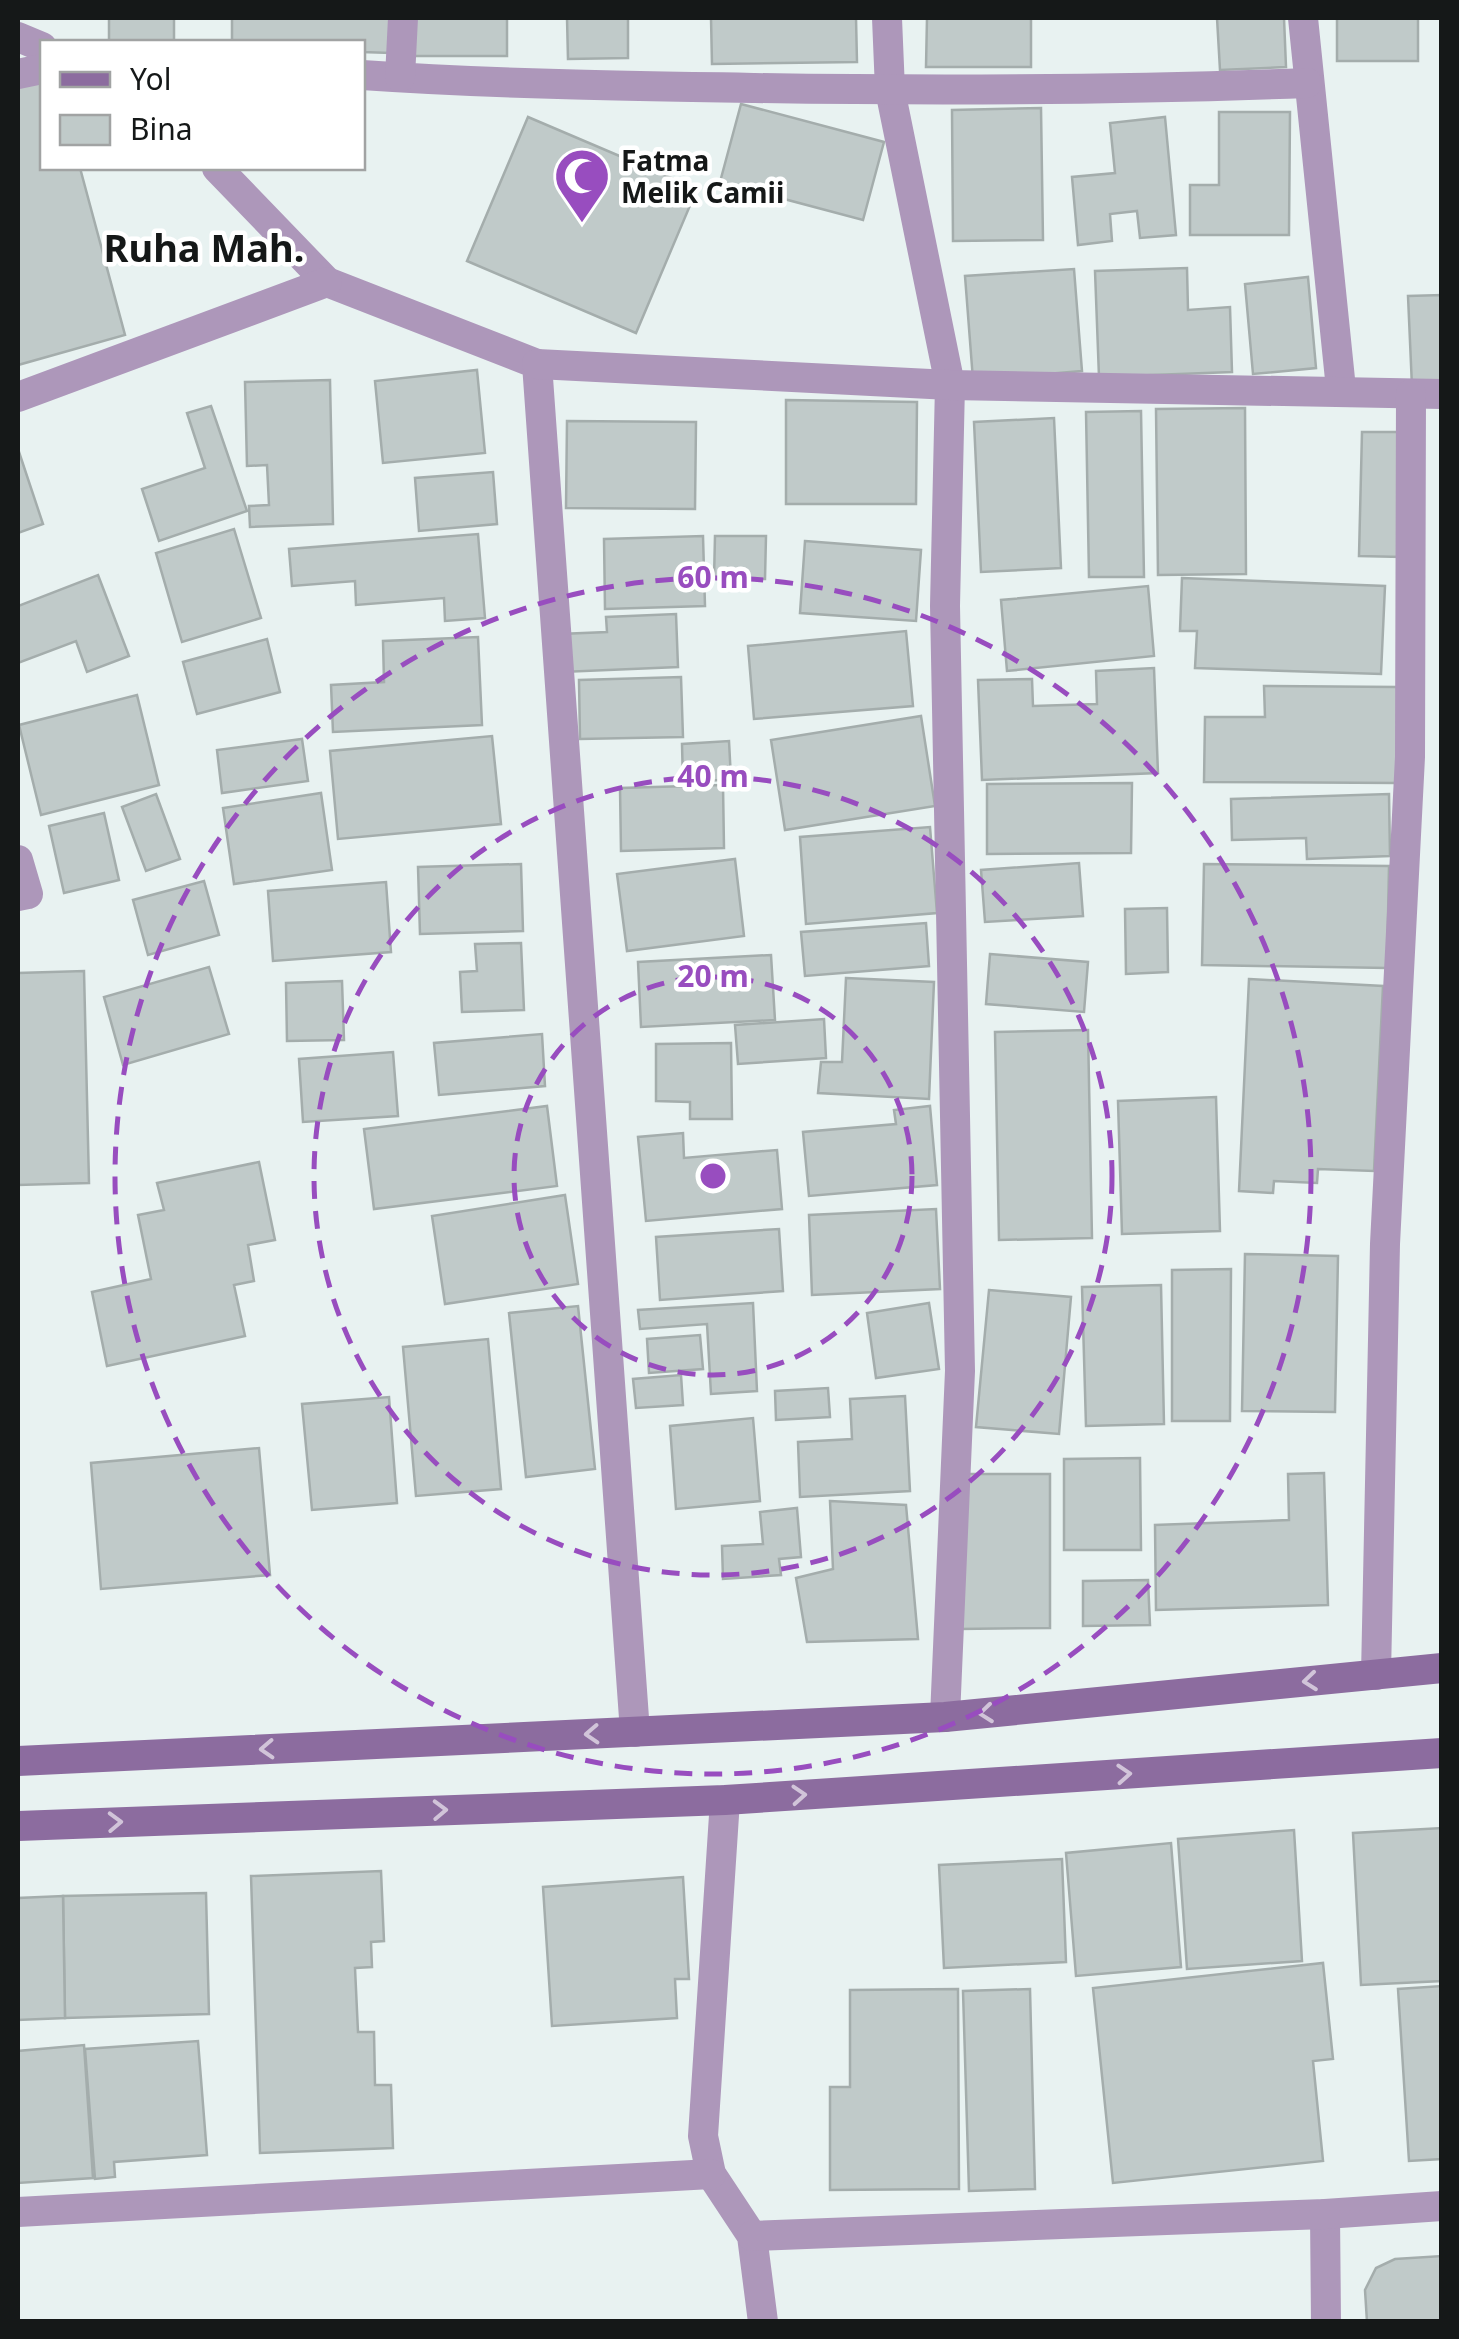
<svg xmlns="http://www.w3.org/2000/svg" width="1459" height="2339" font-family="'Noto Sans',sans-serif">
<style>
.building{fill:#c0cac9;stroke:#a4adac;stroke-width:2.5}
.lines{fill:none;stroke-linecap:round;stroke-linejoin:round}
.street{stroke:#ad97ba;stroke-width:30}
.secondary{stroke:#8c6c9f;stroke-width:30}
.oneway{stroke:#d1c4d9}
.ring{fill:none;stroke:#984dbf;stroke-width:5;stroke-dasharray:18 12}
.labels{text-anchor:middle;dominant-baseline:central;stroke-width:9;stroke-linejoin:round;paint-order:stroke}
.poi-label{font-size:28px;font-weight:bold;fill:#151818;stroke:#fff;text-anchor:start}
.district-label{font-size:38px;font-weight:bold;fill:#151818;stroke:#fff}
.centre{fill:#984dbf;stroke:#fff;stroke-width:5}
.ring-label{font-size:30px;text-anchor:middle;font-weight:bold;fill:#984dbf;stroke:#fff;stroke-width:9;stroke-linejoin:round;paint-order:stroke}
</style>
<rect width="100%" height="100%" fill="#e8f2f1"/>
<g class="building">
<rect x="109" y="18" width="65" height="24"/>
<path d="M232 18H391V53L362 52V42H232Z"/>
<rect x="414" y="18" width="93" height="38"/>
<path d="M567 18H628V58L568 59Z"/>
<path d="M711 18H856L857 62 712 64Z"/>
<path d="M927 18H1031V67H926Z"/>
<path d="M1217 18H1284L1286 67 1220 70Z"/>
<rect x="1337" y="18" width="81" height="43"/>
<path d="M42 80V168H80L125 335 18 365V87Z"/>
<path d="M741 104 884 142 863 220 720 182Z"/>
<path d="M1041 108 1043 240 953 241 952 110Z"/>
<path d="M1219 112H1290L1289 235H1190V185H1219Z"/>
<path d="M528 117 697 189 636 333 467 261Z"/>
<path d="M1165 117 1176 235 1140 238 1137 211 1110 214 1112 241 1078 245 1072 177 1115 173 1110 123Z"/>
<path d="M1187 268 1188 310 1230 307 1232 372 1099 377 1095 271Z"/>
<path d="M1074 269 1082 371 973 380 965 276Z"/>
<path d="M1308 277 1316 368 1253 374 1245 284Z"/>
<path d="M1442 295V386L1412 387 1408 296Z"/>
<path d="M477 370 485 453 383 463 375 381Z"/>
<path d="M330 380 333 524 250 527 249 506 269 505 267 465 247 466 245 382Z"/>
<path d="M786 400 917 402 916 504H786Z"/>
<path d="M211 406 247 511 159 541 142 489 205 468 187 413Z"/>
<path d="M1245 408 1246 574 1158 575 1156 409Z"/>
<path d="M1141 411 1144 577H1089L1086 412Z"/>
<path d="M1054 418 1061 568 981 572 974 422Z"/>
<path d="M567 421 696 422 695 509 566 508Z"/>
<path d="M1362 432H1404L1402 557 1359 556Z"/>
<path d="M18 449 43 524 18 533Z"/>
<path d="M493 472 497 524 419 531 415 478Z"/>
<path d="M234 529 261 618 182 642 156 553Z"/>
<path d="M478 534 485 618 445 621 444 598 356 605 355 581 292 586 289 549Z"/>
<path d="M703 536 705 606 605 609 604 539Z"/>
<path d="M715 536H766L765 579H714Z"/>
<path d="M805 541 921 550 916 621 800 613Z"/>
<path d="M98 575 129 656 87 672 76 641 18 663V606Z"/>
<path d="M1182 578 1385 586 1381 674 1195 668 1197 631H1180Z"/>
<path d="M1148 586 1154 656 1007 671 1001 600Z"/>
<path d="M676 614 678 667 562 672 560 634 607 632 606 617Z"/>
<path d="M906 631 913 706 754 719 748 646Z"/>
<path d="M478 637 482 725 333 732 331 685 384 682 383 641Z"/>
<path d="M267 639 280 692 197 714 183 662Z"/>
<path d="M1154 668 1158 773 982 780 978 680 1032 679 1033 706 1097 704 1096 671Z"/>
<path d="M681 677 683 737 580 739 579 680Z"/>
<path d="M1264 686 1398 687 1397 783 1204 782 1205 717H1265Z"/>
<path d="M137 695 159 785 41 815 19 725Z"/>
<path d="M921 716 935 806 785 830 771 740Z"/>
<path d="M492 736 501 824 338 839 330 751Z"/>
<path d="M302 739 308 781 222 793 217 750Z"/>
<path d="M729 741 731 779 683 783 682 744Z"/>
<path d="M1132 783 1131 853 987 854V784Z"/>
<path d="M723 785 724 848 621 851 620 788Z"/>
<path d="M321 793 332 870 234 884 223 808Z"/>
<path d="M156 794 180 859 146 871 122 807Z"/>
<path d="M1389 794 1390 856 1307 859 1306 838 1232 840 1231 799Z"/>
<path d="M104 813 119 880 64 893 49 826Z"/>
<path d="M930 827 937 913 806 924 800 837Z"/>
<path d="M735 859 744 936 627 951 617 874Z"/>
<path d="M1079 863 1083 916 985 922 981 870Z"/>
<path d="M521 864 523 931 420 934 418 867Z"/>
<path d="M1204 864 1389 866 1387 968 1202 965Z"/>
<path d="M204 881 219 935 148 955 133 900Z"/>
<path d="M386 882 391 952 273 961 268 891Z"/>
<path d="M1167 908 1168 972 1126 974 1125 909Z"/>
<path d="M926 923 929 966 805 976 801 932Z"/>
<path d="M521 943 524 1010 462 1012 460 972 477 971 475 944Z"/>
<path d="M990 954 1088 962 1084 1012 986 1004Z"/>
<path d="M771 955 775 1020 641 1027 638 962Z"/>
<path d="M209 967 229 1034 123 1065 104 997Z"/>
<path d="M84 971 89 1183 18 1185V973Z"/>
<path d="M846 978 934 982 929 1099 818 1093 821 1062H842Z"/>
<path d="M1249 979 1383 986 1374 1171 1318 1169 1317 1183 1274 1181 1273 1193 1239 1191Z"/>
<path d="M342 981 344 1040 287 1041 286 983Z"/>
<path d="M824 1019 826 1058 738 1064 735 1025Z"/>
<path d="M1088 1030 1092 1238 999 1240 995 1032Z"/>
<path d="M542 1034 545 1086 439 1095 434 1043Z"/>
<path d="M731 1043 732 1119H690V1102L656 1101V1044Z"/>
<path d="M393 1052 398 1116 303 1122 299 1059Z"/>
<path d="M1216 1097 1220 1231 1122 1234 1118 1101Z"/>
<path d="M547 1106 557 1186 374 1209 364 1129Z"/>
<path d="M930 1106 937 1185 809 1196 803 1132 896 1124 894 1110Z"/>
<path d="M683 1133 684 1158 777 1150 782 1209 646 1221 638 1137Z"/>
<path d="M259 1162 275 1240 248 1245 254 1281 234 1285 245 1336 107 1366 92 1292 151 1279 138 1215 164 1210 157 1183Z"/>
<path d="M565 1195 578 1284 445 1304 432 1216Z"/>
<path d="M936 1209 940 1289 812 1295 809 1215Z"/>
<path d="M779 1229 783 1291 660 1300 656 1237Z"/>
<path d="M1245 1254 1338 1256 1335 1412 1242 1411Z"/>
<path d="M1231 1269 1230 1421H1172V1270Z"/>
<path d="M1161 1285 1164 1424 1086 1426 1082 1287Z"/>
<path d="M989 1290 1071 1297 1059 1434 976 1427Z"/>
<path d="M753 1303 757 1391 711 1394 707 1324 640 1329 638 1310Z"/>
<path d="M929 1303 939 1369 876 1378 867 1313Z"/>
<path d="M578 1306 595 1469 526 1477 509 1313Z"/>
<path d="M700 1335 703 1369 649 1373 647 1339Z"/>
<path d="M488 1339 501 1489 416 1496 403 1347Z"/>
<path d="M681 1375 683 1405 636 1408 633 1379Z"/>
<path d="M828 1388 830 1417 776 1420 775 1391Z"/>
<path d="M905 1396 910 1491 800 1497 798 1442 852 1439 850 1399Z"/>
<path d="M389 1397 397 1503 312 1510 302 1404Z"/>
<path d="M753 1418 760 1501 676 1509 670 1426Z"/>
<path d="M259 1448 270 1575 101 1589 91 1463Z"/>
<path d="M1140 1458 1141 1550H1064V1459Z"/>
<path d="M1324 1473 1328 1605 1156 1610 1155 1525 1289 1520 1288 1474Z"/>
<path d="M958 1474H1050V1628L959 1629Z"/>
<path d="M830 1501 906 1505 918 1639 807 1642 796 1578 833 1569Z"/>
<path d="M797 1508 801 1557 779 1559 781 1575 723 1579 722 1546 763 1544 760 1512Z"/>
<path d="M1148 1580 1150 1625 1083 1626V1581Z"/>
<path d="M1442 1828V1981L1361 1985 1353 1833Z"/>
<path d="M1294 1830 1302 1961 1187 1969 1178 1839Z"/>
<path d="M1171 1843 1181 1967 1076 1976 1066 1853Z"/>
<path d="M1062 1859 1066 1962 944 1968 939 1865Z"/>
<path d="M381 1871 384 1941 371 1942 372 1967 355 1968 358 2032H374L375 2085H391L393 2148 260 2153 251 1876Z"/>
<path d="M683 1877 689 1979H675L677 2018 552 2026 543 1887Z"/>
<path d="M206 1893 209 2014 65 2018 63 1896Z"/>
<path d="M63 1896 65 2018 18 2020V1898Z"/>
<path d="M1323 1963 1333 2059 1313 2061 1323 2161 1113 2183 1093 1988Z"/>
<path d="M1442 1986V2159L1409 2161 1398 1989Z"/>
<path d="M958 1989 959 2189 830 2190V2087H850V1990Z"/>
<path d="M1030 1989 1035 2189 969 2191 963 1991Z"/>
<path d="M198 2041 207 2155 114 2162 115 2177 95 2179 85 2049Z"/>
<path d="M84 2045 93 2178 18 2183V2051Z"/>
<path d="M1442 2256V2322H1367L1365 2290 1376 2268 1395 2259Z"/>
</g>
<g class="lines">
<g class="street">
<path d="M887 18 890 90 950 385 945 606 960 1371 945 1717"/>
<path d="M1303 18 1341 389"/>
<path d="M18 37 42 47"/>
<path d="M18 74 42 69"/>
<path d="M362 75C493 84 625 86 755 88 939 91 1123 90 1307 83"/>
<path d="M400 77 403 18"/>
<path d="M217 168 327 282 537 364 635 1732"/>
<path d="M537 364 950 385 1442 394"/>
<path d="M18 397 327 282"/>
<path d="M18 860 28 894 18 896"/>
<path d="M1376 1675 1385 1244 1410 757 1411 394"/>
<path d="M725 1800 703 2136 711 2174 752 2236 763 2322"/>
<path d="M18 2212 711 2174"/>
<path d="M1325 2214 1326 2322"/>
<path d="M752 2236 1325 2214 1442 2206"/>
</g>
<g class="secondary">
<path d="M18 1761 945 1717 1442 1668"/>
<path d="M18 1826 725 1800 1442 1753"/>
</g>
</g>
<defs><path id="oneway-chevron" d="M-2-3.5L2.5 0L-2 3.5" fill="none" stroke-width="1.6" stroke-linecap="round" stroke-linejoin="round" transform="scale(2.5)"/></defs>
<g class="oneway">
<use href="#oneway-chevron" transform="translate(1310 1681) rotate(174)"/>
<use href="#oneway-chevron" transform="translate(986 1713) rotate(174)"/>
<use href="#oneway-chevron" transform="translate(592 1734) rotate(177)"/>
<use href="#oneway-chevron" transform="translate(267 1749) rotate(177)"/>
<use href="#oneway-chevron" transform="translate(1124 1774) rotate(-4)"/>
<use href="#oneway-chevron" transform="translate(799 1795) rotate(-4)"/>
<use href="#oneway-chevron" transform="translate(440 1810) rotate(-2)"/>
<use href="#oneway-chevron" transform="translate(115 1822) rotate(-2)"/>
</g>
<g class="ring">
<circle cx="713" cy="1176" r="199"/>
<circle cx="713" cy="1176" r="399"/>
<circle cx="713" cy="1176" r="598"/>
</g>
<defs>
<g id="mosque-pin" transform="scale(2.875)"><path d="M0 17L-7.5 6A9.5 9.5 0 1 1 7.5 6Z" fill="#984dbf" stroke="#fff"/><path d="M3.5-4.9A6 6 0 1 0 3.5 4.9A5 5 0 1 1 3.5-4.9Z" fill="#fff"/></g>
</defs>
<g fill-rule="evenodd">
<use href="#mosque-pin" x="582" y="176"/>
</g>
<g class="labels">
<g class="poi-label">
<text x="621" y="160">Fatma<tspan x="621" dy="32">Melik Camii</tspan></text>
</g>
<g class="district-label">
<text x="204" y="247">Ruha Mah.</text>
</g>
</g>
<circle cx="713" cy="1176" r="15" class="centre"/>
<g class="ring-label">
<text x="713" y="588">60 m</text>
<text x="713" y="787">40 m</text>
<text x="713" y="987">20 m</text>
</g>
<rect width="1459" height="2339" fill="none" stroke="#151818" stroke-width="40"/>
<rect x="40" y="40" width="325" height="130" fill="#ffffff" stroke="#a1a3a3" stroke-width="2.5"/>
<rect x="60" y="72" width="50" height="15" fill="#8c6c9f" stroke="#a1a3a3" stroke-width="2.5"/>
<text x="130" y="90" font-size="30" fill="#151818">Yol</text>
<rect x="60" y="115" width="50" height="30" fill="#c0cac9" stroke="#a1a3a3" stroke-width="2.5"/>
<text x="130" y="140" font-size="30" fill="#151818">Bina</text>
</svg>
